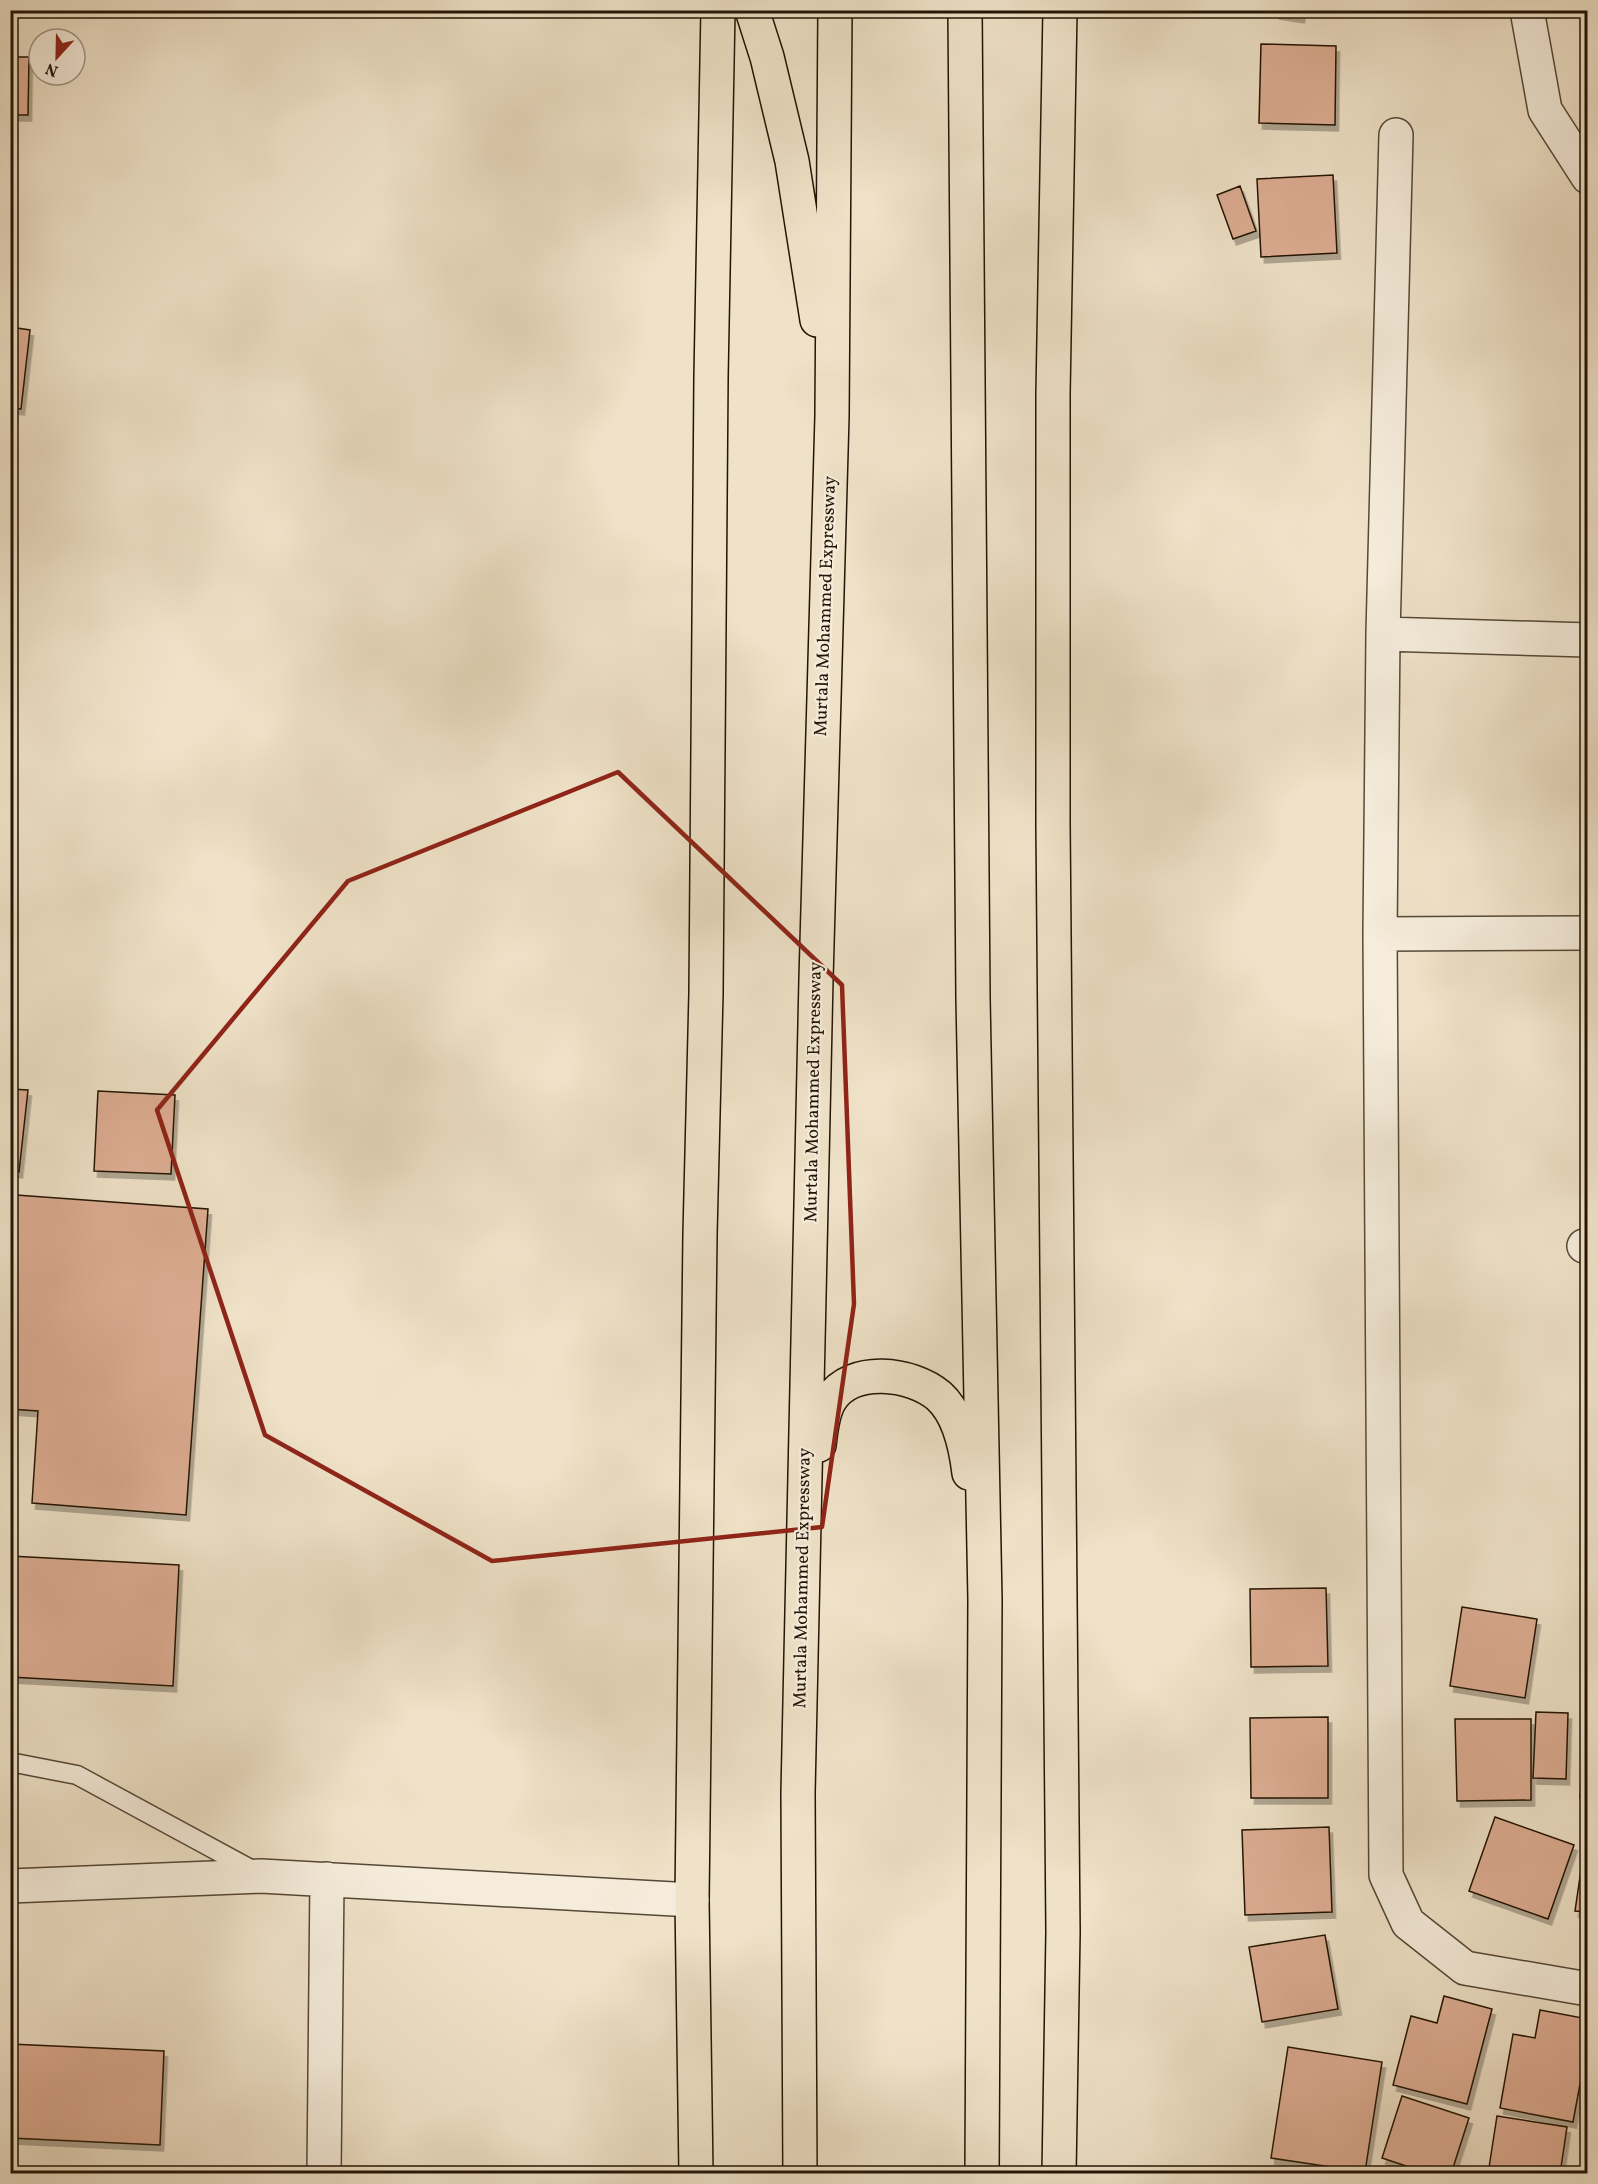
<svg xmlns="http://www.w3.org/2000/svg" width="1598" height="2184" viewBox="0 0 1598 2184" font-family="Vollkorn,serif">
	<defs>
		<filter id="shadow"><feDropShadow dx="3.5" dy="6" stdDeviation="0" flood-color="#0004"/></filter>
	</defs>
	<rect width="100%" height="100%" fill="#efe2c8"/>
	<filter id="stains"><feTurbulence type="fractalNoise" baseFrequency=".00333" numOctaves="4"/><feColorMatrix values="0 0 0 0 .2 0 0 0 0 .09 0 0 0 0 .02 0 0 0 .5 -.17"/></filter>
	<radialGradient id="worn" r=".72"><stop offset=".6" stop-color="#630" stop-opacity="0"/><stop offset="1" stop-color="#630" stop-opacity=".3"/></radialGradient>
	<!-- building -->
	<path fill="#ddad93" stroke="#231405" stroke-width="1.5" filter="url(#shadow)" d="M1276 10H1302L1301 17 1276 13Z
		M1261 44 1336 46 1335 125 1259 123Z
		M10 57H29L28 115H10Z
		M1333 175 1337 253 1261 257 1257 179Z
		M1240 186 1256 231 1233 239 1217 195Z
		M10 327 30 330 21 409 10 408Z
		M10 1089 28 1090 19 1172 10 1171Z
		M98 1091 175 1095 171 1174 94 1171Z
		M16 1195 208 1209 186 1515 32 1503 38 1411 10 1409V1269Z
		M10 1556 179 1565 173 1686 10 1677Z
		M1326 1588 1328 1666 1251 1667 1250 1589Z
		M1462 1607 1537 1619 1525 1698 1450 1686Z
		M1536 1712 1568 1713 1566 1779 1533 1778Z
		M1328 1717V1798H1251L1250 1718Z
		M1455 1719H1531V1800L1457 1801Z
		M1583 1760 1588 1761V1799L1580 1798Z
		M1495 1817 1574 1845 1548 1919 1469 1891Z
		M1329 1827 1332 1912 1245 1915 1242 1830Z
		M1587 1829 1588 1830V1912L1575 1911Z
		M1325 1935 1338 2009 1262 2022 1249 1947Z
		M1444 1996 1492 2009 1467 2104 1393 2085 1411 2016 1437 2023Z
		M1540 2010 1588 2019V2041L1573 2122 1500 2108 1513 2034 1535 2038Z
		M10 2044 164 2051 160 2145 10 2138Z
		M1288 2047 1382 2062 1365 2172 1271 2158Z
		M1402 2096 1469 2118 1451 2174H1430L1382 2158Z
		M1497 2116 1567 2127 1560 2174H1488Z"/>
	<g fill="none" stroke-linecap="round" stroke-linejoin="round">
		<!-- service casing -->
		<g stroke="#564836" stroke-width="21">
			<path id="service" d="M10 1762 77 1775 256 1872"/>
		</g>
		<!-- minor casing -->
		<g stroke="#564836" stroke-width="36">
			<path id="minor" d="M1527 10 1545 110 1588 177
				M1396 135 1383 634 1380 934 1386 1875 1408 1923 1465 1968 1588 1989
				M1383 634 1588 640
				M1380 934 1588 933
				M1584 1246 1588 1247
				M10 1886 261 1876 692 1900
				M324 2174 327 1879"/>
		</g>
		<!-- primary casing -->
		<g stroke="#231405" stroke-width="36">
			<path id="primary" d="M696 2174 692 1900 700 1234 706 993 711 377 718 10
				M1059 2174 1063 1932 1053 824V394L1060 10"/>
		</g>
		<!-- motorway casing -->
		<g stroke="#231405" stroke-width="36">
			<path id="motorway" d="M752 10 767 57 792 161 817 320
				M965 10 973 998 985 1600 982 2174
				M819 1445C821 1430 822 1413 830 1400 852 1365 912 1373 939 1396 959 1414 966 1448 969 1473
				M800 2174 798 1793 816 979 832 416 835 10"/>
		</g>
		<!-- service -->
		<use href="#service" stroke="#f5ecdb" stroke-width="18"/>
		<!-- minor -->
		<use href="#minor" stroke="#f5ecdb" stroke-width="33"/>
		<!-- primary -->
		<use href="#primary" stroke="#efe2c8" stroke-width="33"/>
		<!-- motorway -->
		<use href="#motorway" stroke="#efe2c8" stroke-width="33"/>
	</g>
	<!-- marked area -->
	<path fill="none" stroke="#8f2418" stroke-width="4.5" stroke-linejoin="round" d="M618 772 842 985 854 1304 822 1527 492 1561 265 1435 157 1110 348 881Z"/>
	<g text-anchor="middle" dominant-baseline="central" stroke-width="4.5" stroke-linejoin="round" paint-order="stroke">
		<!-- street labels -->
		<g font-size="18" fill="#231405" stroke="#f5ecdb">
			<text transform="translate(826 606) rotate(-88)">Murtala Mohammed Expressway</text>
			<text transform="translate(814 1092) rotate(-89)">Murtala Mohammed Expressway</text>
			<text transform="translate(803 1578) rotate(-89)">Murtala Mohammed Expressway</text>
		</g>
	</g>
	<!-- margin -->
	<rect width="1598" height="2184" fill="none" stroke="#efe2c8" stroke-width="36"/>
	<rect x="12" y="12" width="1574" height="2160" fill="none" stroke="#231405" stroke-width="3"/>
	<rect x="18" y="18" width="1562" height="2148" fill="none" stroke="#231405" stroke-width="1.5"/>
	<!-- north arrow -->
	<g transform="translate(57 57) rotate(202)"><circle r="28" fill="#f5ecdb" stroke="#a19685" stroke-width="1.5"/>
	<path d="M0-4.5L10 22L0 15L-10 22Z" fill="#8f2418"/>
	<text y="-9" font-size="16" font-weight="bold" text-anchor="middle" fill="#231405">N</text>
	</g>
	<rect width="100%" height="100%" filter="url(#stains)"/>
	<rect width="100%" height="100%" fill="url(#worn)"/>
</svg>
